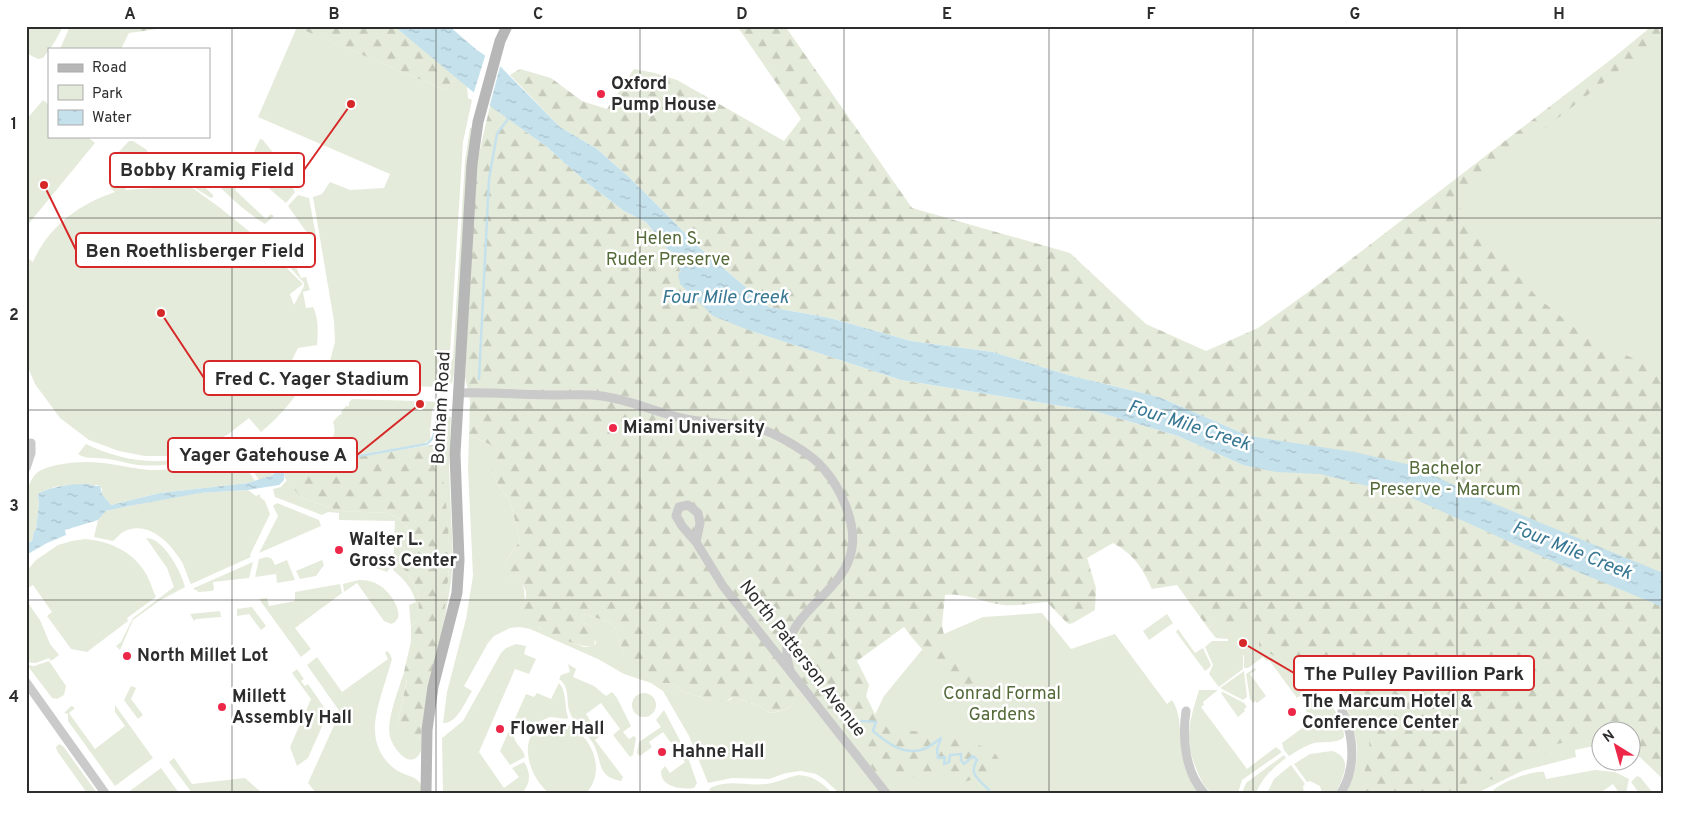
<svg xmlns="http://www.w3.org/2000/svg" width="1689" height="819" viewBox="0 0 1689 819" font-family="Overpass,sans-serif">
	<defs>
		<pattern id="forest-firs" width="22" height="20" patternUnits="userSpaceOnUse" patternTransform="scale(1.25)"><rect width="22" height="20" fill="#e5ebda"/><path d="M5 1l3.5 6h-7zM16 11l3.5 6h-7z" fill="#c5cabb"/></pattern>
		<pattern id="water-ripples" width="26" height="14" patternUnits="userSpaceOnUse" patternTransform="scale(1.25)"><rect width="26" height="14" fill="#c5e1ec"/><path d="M2 4q2-2 4 0t4 0M15 11q2-2 4 0t4 0" fill="none" stroke="#aac1cb"/></pattern>
	</defs>
	<rect width="100%" height="100%" fill="#fff"/>
	<!-- green -->
	<path fill="#e5ebda" d="M26 26H63C57 39 51 48 43 58L38 59 26 53Z
		M70 26H125L129 33 121 49H60Z
		M297 27 445 90 456 77 467 86 468 98 472 100 463 142 450 353 441 375 440 387 378 385 330 361 335 342 334 321 313 197 322 194 330 182 350 190 384 188 390 174 258 117Z
		M1663 34V779L1640 757 1632 753V732H1602L1601 747H1589L1575 750 1576 757 1522 771 1477 793H1346C1361 759 1360 745 1347 711L1353 705 1341 687 1335 688V684L1340 678 1334 669 1320 677 1314 672 1303 679 1311 687 1297 698 1269 660 1267 661 1263 657 1248 668H1244V656L1243 655V669L1219 687 1209 674 1213 665 1205 647 1212 641H1228V639L1216 638 1208 628 1215 623 1270 339Z
		M43 100 49 105V136H87L95 143 26 227V120Z
		M470 128H472L454 374 452 383 444 387 447 371 453 358 465 161Z
		M260 139 263 140 278 159 292 165 289 177 245 171Z
		M129 141H133L147 150 148 156 125 190 155 188 164 173 194 189 219 207 250 232 303 284 290 294 294 305 304 286V283L285 262 282 253 267 238 303 265 296 267 301 278 306 277 310 290 303 292 306 308 313 307C319 318 318 334 317 345L298 348 291 362 310 372C297 396 282 415 261 432L249 418 227 435 198 449 172 456H145L119 451 89 440 60 418 35 384 27 365 26 278 30 267 26 272V257L33 262C48 227 79 204 115 192L110 188 117 179 108 172 117 160 114 157Z
		M161 160 164 161 162 166 176 171 179 164 181 165 213 195V197L211 198 163 168H159L153 177 148 173Z
		M202 170 234 184 237 187 235 190 266 219 271 214 274 216 265 224C242 210 222 189 202 170Z
		M259 176 289 181 295 192 286 203 258 179Z
		M298 195 309 198 316 236 313 239 310 237 288 206Z
		M352 399 416 401V408H423L424 401 440 402 446 407 448 417H451L449 468 453 558 451 582 445 617 428 691C437 644 450 597 449 550 448 511 441 473 439 434 439 430 442 413 444 410L440 406 434 407 432 411 430 440 423 444 319 461 303 466 295 463 287 465 286 458H284V452L289 451 292 453 293 450 302 449 305 451C316 440 341 447 333 422L339 415 342 414 341 412 346 406H349V402Z
		M469 435 491 445V471L500 488 507 496 512 508 520 541 504 563 511 576 521 582 524 589 525 602 521 609 539 628 584 647H593L596 643 591 626 583 622 581 615 583 614 610 622 615 627 624 655 661 683H672L686 693 701 697 710 702 730 700 734 697 762 707 769 713C787 711 798 707 796 686L881 793H839L824 779 816 774 801 771 786 773 769 779 732 778 708 783 689 736 663 691 651 683 624 674 598 659 530 629 520 627 510 628 494 636 488 643 464 686 472 691C465 702 457 724 443 723L447 692 466 619 473 576 468 468Z
		M228 440 231 443C201 459 172 468 138 465 128 464 118 460 108 459 98 457 86 460 78 454L86 444C134 467 182 468 228 440Z
		M233 447 255 481 248 483 160 493 111 505 102 494V489L98 485H69L54 487 39 493 38 496 39 502 36 530 34 531 32 541 26 544C26 524 21 493 34 476 39 469 49 467 57 465 72 462 88 461 103 463 122 465 141 471 160 470 187 468 210 460 233 447Z
		M269 454H271L273 460V475L259 480 252 469 255 468 254 464 257 461H260L261 457 263 455 268 456Z
		M287 480 301 498 340 511 388 513 400 519 406 526 410 538 400 558 401 565 412 580 418 593 419 617 411 627 409 605 416 602C412 588 404 579 393 570L395 521 339 520V513L328 512 322 515 275 497 273 489 281 487Z
		M248 490 256 496 260 494V497L265 501 270 514 250 555 251 557 191 584C187 576 185 566 180 559 168 541 148 521 125 531 120 533 117 538 113 541L94 537 98 520 106 511 161 499 200 493Z
		M277 503 319 520 321 526 259 553 278 516 273 506Z
		M146 538C163 537 182 573 185 587L159 601 133 620 120 650 116 646 121 642 133 618 174 587 167 568Z
		M85 539C109 541 132 551 145 572 150 580 152 589 156 597L127 618 128 621 87 652 71 649 47 616 52 612 33 585 26 589V572L36 560 58 545 72 541Z
		M352 554H390V568L387 572C375 567 362 565 352 560Z
		M267 557 272 559 275 565 287 560 295 580 277 583 276 574 255 577 259 559Z
		M322 560 324 565 316 576 300 579 296 571Z
		M253 562 249 578 213 582 214 589 212 591 198 592 197 590H194V588Z
		M359 580C366 580 373 581 379 585 390 591 409 618 391 624L384 621 357 583 344 592 343 584Z
		M340 584 342 593 295 628 311 649 301 657 259 599 267 598 269 606 295 601V592Z
		M26 600 40 620 50 644 59 655 51 661 49 658 36 663 26 662Z
		M252 607 266 626 261 630 249 614 237 616V609Z
		M220 611 221 617 196 619 194 621 190 614Z
		M1042 613 1071 649 1115 634 1167 704 1172 700C1181 714 1179 726 1181 741 1183 760 1190 776 1198 793H891L858 750 884 696 930 640 983 617Z
		M1167 614 1173 623 1149 640 1143 631Z
		M1178 629 1195 653 1203 648 1211 665 1209 668 1205 671 1176 632Z
		M516 644 526 646 524 654 536 659 529 674 515 669 479 752 504 788 519 777 512 768 524 762C531 773 531 783 522 793H443L442 738 463 721 501 653 506 648Z
		M387 651 390 654 392 659C387 678 374 712 375 730 375 748 386 766 402 773 408 776 416 777 419 782 422 785 421 789 421 793H316L308 783 340 712 307 665 317 657 342 692 388 659 385 653Z
		M49 661 66 686 64 695 57 699 52 698 27 665 34 666Z
		M568 664 576 669 573 677 594 686 606 696 612 692 617 698 631 726 623 732 629 739 634 736 636 738 633 755 630 757 613 735 620 729 601 703 586 714 591 722 581 728C576 723 571 717 569 710 566 698 570 687 559 679L561 675 570 672Z
		M1255 668 1256 670 1250 674 1266 696 1257 703 1255 701 1253 703 1250 699 1246 674Z
		M297 669 304 679 301 681 305 686 308 684 328 713 308 758 297 766 290 747 311 699 292 673Z
		M1244 671 1247 697 1243 700 1220 688Z
		M404 672 407 679 398 721C399 734 408 740 421 737 421 742 422 749 420 753 410 771 393 748 390 737 386 720 399 689 404 672Z
		M559 683C567 692 564 705 568 717L567 719 550 717 536 723 527 721 519 722 518 725 513 723 526 694 534 697 537 693 551 699Z
		M131 686 136 688 131 699 143 715 138 719 124 700Z
		M1199 690H1218L1203 702 1204 705 1201 707 1247 769 1276 747 1282 752 1242 780 1238 793C1230 793 1218 795 1211 792 1204 788 1201 780 1198 773 1183 740 1189 723 1199 690Z
		M1223 692 1244 703 1247 707 1244 709 1245 711 1238 717 1221 693Z
		M632 705a12 12 0 1 1 24 0a12 12 0 1 1-24 0Z
		M1317 695C1330 696 1345 725 1344 737 1338 744 1323 741 1314 743 1305 746 1297 751 1289 756L1284 750 1282 743 1313 720 1305 709 1309 706 1307 703Z
		M115 705 153 758 115 786 68 721V714L64 713 71 706 74 707V709L69 713 95 749 125 726 115 712Z
		M664 710 686 752 697 783 694 788C682 790 660 787 661 771L665 766 670 773 685 762 663 732 649 742 652 747 640 756 637 753 639 742 661 727 656 720Z
		M557 721C587 726 610 768 586 793H549C524 773 515 724 557 721Z
		M593 724 601 735 595 740 623 777 621 781C597 777 602 761 594 745 591 740 588 736 584 731Z
		M509 731 514 733C513 744 523 747 525 757L510 765 500 751Z
		M59 744 63 746 97 793H87L57 751 56 747Z
		M1332 751C1355 758 1342 778 1336 793H1322L1320 786 1310 781 1307 782 1294 764 1310 754Z
		M1284 755 1286 758C1273 768 1263 777 1256 793H1242L1246 783Z
		M174 758 192 784 245 778 261 792 192 793 169 762Z
		M1291 765 1305 784 1303 786 1304 793H1267L1274 779Z
		M161 768 179 793H127Z
		M1595 770 1615 772 1629 779 1626 793H1619L1613 784 1600 793H1494L1493 791C1499 783 1533 770 1544 772L1546 779Z
		M799 775C814 776 822 783 832 793H709L710 788C728 779 746 786 765 784 777 783 787 777 799 775Z
		M1637 776 1640 777 1653 793H1639L1631 782Z"/>
	<!-- forest -->
	<path fill="url(#forest-firs)" d="M125 26H178L129 33Z
		M294 26H394L456 77 445 90Z
		M737 26H785L912 208 1070 253 1146 324 1206 351 1258 328 1311 290 1613 58 1652 26H1663V36L1453 200 1537 297 1586 337 1663 372V573L1495 504 1411 465 1354 452 1249 436 1159 397 1068 375 993 352 911 341 830 318 769 307 702 250 629 177 597 149 560 127 510 75 520 69 551 78 582 101 607 109 634 69 655 73 677 80 784 141 801 119Z
		M490 106 547 147 586 182 624 211 646 222 676 260 681 272 751 331 901 380 1098 412 1178 436 1243 465 1276 472 1320 474 1408 496 1561 565 1663 607V779L1640 757 1632 753V732H1602L1601 741 1595 737 1551 745 1540 760 1493 780C1485 778 1481 772 1474 770L1470 773 1464 793H1357L1370 755 1367 710 1335 667 1325 661 1307 671 1298 670 1259 647V631L1250 626 1228 627 1215 623 1208 628 1177 585 1152 589C1142 567 1134 555 1113 543L1087 558 1096 588 1095 610 1073 623 1069 624 1066 622 1047 602C1033 603 1018 606 1004 605 984 603 964 592 945 595L942 625 945 640 976 675 973 683 965 686C940 670 922 651 904 627L857 661 869 685 866 696 878 720 890 727 905 730 955 736 973 742 994 752 1003 765 1000 771 961 783 933 773 910 778 876 773 814 697 797 686C798 707 787 711 769 713L762 707 734 697 723 702H710L701 697 686 693 672 683H661L649 677 627 660 624 655 615 627 610 622 583 614 581 615 583 622C586 624 589 624 591 626 596 631 596 642 593 647 576 647 526 627 521 609 539 579 504 582 504 563L520 541 512 508 507 496 500 488 491 471V445L469 435 470 401 465 377 475 171Z
		M439 444C444 489 452 535 448 580 444 633 426 684 421 737 407 741 399 735 398 721L407 680 404 672 411 641V627L419 617 418 593 412 580 401 565 400 558 410 538 406 526 400 519 388 513 340 511 301 498 285 478V470L366 455Z"/>
	<!-- water -->
	<path fill="url(#water-ripples)" d="M394 26H449L477 50 499 65 560 127 597 149 629 177 702 250 769 307 830 318 911 341 993 352 1068 375 1159 397 1249 436 1354 452 1411 465 1495 504 1663 573V607L1561 565 1408 496 1320 474 1276 472 1243 465 1178 436 1098 412 901 380 751 331 713 316 680 284 678 273 681 272 676 260 646 222 624 211 586 182 547 147 490 106Z
		M319 461 323 463 285 470 284 480 279 485 248 490 200 493 129 506 106 511 98 520 65 530 66 535 47 543 28 554 26 544 32 541 34 531 36 530 39 502 38 496 39 493C51 487 70 484 84 484 89 484 94 486 100 486L102 494 111 505 160 493 248 483 273 475 274 473 282 472 281 466 295 463 303 466 310 462Z"/>
	<!-- pier -->
	<path fill="#fff" d="M486 53 501 63 489 108 473 95Z"/>
	<g fill="none" stroke-linecap="round" stroke-linejoin="round">
		<!-- stream -->
		<path stroke="#c5e1ec" stroke-width="2.5" d="M479 379 489 179 497 134 510 116
			M319 463 427 444C440 435 431 421 443 409
			M861 721 876 722 873 731C887 743 904 756 924 749 930 747 935 742 941 738L937 749 938 758 945 757 944 764 949 762 950 755 961 754V760L964 764 973 756 977 760C968 774 979 780 989 790"/>
		<!-- street -->
		<path stroke="#cacaca" stroke-width="9" d="M459 393C493 392 526 395 560 395 574 395 588 394 602 396 631 400 657 413 686 419 709 424 733 423 756 428 775 432 812 454 824 469 841 489 856 522 852 548 846 590 795 607 787 648 786 655 788 663 790 670
			M26 468 31 453V443
			M696 542 682 526 676 516 679 507 688 505 698 513 700 523 696 542 723 586 886 793
			M26 682 105 793
			M1186 711C1182 738 1185 772 1204 793
			M1341 793C1344 787 1348 780 1349 774 1355 754 1351 729 1342 711"/>
		<!-- secondary -->
		<path stroke="#b7b7b7" stroke-width="11" d="M426 793 427 730 433 687 457 593 459 560 455 454 472 164 478 122 500 41 507 26"/>
	</g>
	<!-- grid -->
	<path fill="none" stroke="#2d2d2d" stroke-width="1" stroke-opacity="0.55" d="M232 26V793M436 26V793M640 26V793M844 26V793M1049 26V793M1253 26V793M1457 26V793M26 218H1663M26 410H1663M26 600H1663"/>
	<!-- markers -->
	<g fill="#ec2747" stroke="#fff" stroke-width="2">
		<circle cx="601" cy="94" r="5"/>
		<circle cx="613" cy="428" r="5"/>
		<circle cx="339" cy="550" r="5"/>
		<circle cx="127" cy="656" r="5"/>
		<circle cx="222" cy="707" r="5"/>
		<circle cx="1292" cy="712" r="5"/>
		<circle cx="500" cy="729" r="5"/>
		<circle cx="662" cy="752" r="5"/>
	</g>
	<g text-anchor="middle" dominant-baseline="central" stroke-width="5" stroke-linejoin="round" paint-order="stroke">
		<!-- poi labels -->
		<g font-size="18" font-weight="bold" fill="#2d2d2d" stroke="#fff" text-anchor="start">
			<text x="611" y="84">Oxford<tspan x="611" dy="21">Pump House</tspan></text>
			<text x="623" y="428">Miami University</text>
			<text x="349" y="540">Walter L.<tspan x="349" dy="21">Gross Center</tspan></text>
			<text x="137" y="656">North Millet Lot</text>
			<text x="232" y="697">Millett<tspan x="232" dy="21">Assembly Hall</tspan></text>
			<text x="1302" y="702">The Marcum Hotel &amp;<tspan x="1302" dy="21">Conference Center</tspan></text>
			<text x="510" y="729">Flower Hall</text>
			<text x="672" y="752">Hahne Hall</text>
		</g>
		<!-- park labels -->
		<g font-size="18" fill="#546a39" stroke="#fff">
			<text x="668" y="239">Helen S.<tspan x="668" dy="21">Ruder Preserve</tspan></text>
			<text x="1445" y="469">Bachelor<tspan x="1445" dy="21">Preserve - Marcum</tspan></text>
			<text x="1002" y="694">Conrad Formal<tspan x="1002" dy="21">Gardens</tspan></text>
		</g>
		<!-- street labels -->
		<g font-size="18" fill="#2d2d2d" stroke="#fff">
			<text transform="translate(442 408) rotate(-87)">Bonham Road</text>
			<text transform="translate(802 659) rotate(52)">North Patterson Avenue</text>
		</g>
		<!-- water labels -->
		<g font-size="19" font-style="italic" fill="#387792" stroke="#fff">
			<text x="725" y="298">Four Mile Creek</text>
			<text transform="translate(1189 426) rotate(18)">Four Mile Creek</text>
			<text transform="translate(1572 551) rotate(22)">Four Mile Creek</text>
		</g>
	</g>
	<!-- callouts -->
	<path fill="none" stroke="#d62828" stroke-width="2" d="M351 104L304 170M44 185L76 250M161 313L204 378M420 404L357 455M1243 643L1294 673"/>
	<g fill="#d62828" stroke="#fff" stroke-width="2">
		<circle cx="351" cy="104" r="5"/>
		<circle cx="44" cy="185" r="5"/>
		<circle cx="161" cy="313" r="5"/>
		<circle cx="420" cy="404" r="5"/>
		<circle cx="1243" cy="643" r="5"/>
	</g>
	<g fill="#fff" stroke="#d62828" stroke-width="2">
		<rect x="110" y="153" width="194" height="34" rx="5"/>
		<rect x="76" y="233" width="239" height="34" rx="5"/>
		<rect x="204" y="361" width="216" height="34" rx="5"/>
		<rect x="168" y="438" width="189" height="34" rx="5"/>
		<rect x="1294" y="656" width="240" height="34" rx="5"/>
	</g>
	<g font-size="19" text-anchor="middle" font-weight="bold" fill="#2d2d2d">
		<text x="207" y="176">Bobby Kramig Field</text>
		<text x="195" y="257">Ben Roethlisberger Field</text>
		<text x="312" y="385">Fred C. Yager Stadium</text>
		<text x="263" y="461">Yager Gatehouse A</text>
		<text x="1414" y="680">The Pulley Pavillion Park</text>
	</g>
	<!-- border -->
	<rect width="1689" height="819" fill="none" stroke="#ffffff" stroke-width="55"/>
	<!-- legend -->
	<rect x="48" y="48" width="162" height="90" fill="#ffffff" stroke="#ababab"/>
	<rect x="58" y="64" width="25" height="8" fill="#b7b7b7" stroke="#ababab"/>
	<text x="92" y="72" font-size="15" fill="#2d2d2d">Road</text>
	<rect x="58" y="85" width="25" height="15" fill="#e5ebda" stroke="#ababab"/>
	<text x="92" y="98" font-size="15" fill="#2d2d2d">Park</text>
	<rect x="58" y="110" width="25" height="15" fill="url(#water-ripples)" stroke="#ababab"/>
	<text x="92" y="122" font-size="15" fill="#2d2d2d">Water</text>
	<!-- north arrow -->
	<g transform="translate(1616 746) rotate(323)"><circle r="24" fill="#ffffff" stroke="#ababab"/>
	<path d="M0-4L9 19L0 12L-9 19Z" fill="#ec2747"/>
	<text y="-8" font-size="14" font-weight="bold" text-anchor="middle" fill="#2d2d2d">N</text>
	</g>
	<rect x="28" y="28" width="1634" height="764" fill="none" stroke="#2d2d2d" stroke-width="2"/>
	<g font-size="16" text-anchor="middle" font-weight="bold" fill="#2d2d2d">
		<text x="130" y="19">A</text>
		<text x="334" y="19">B</text>
		<text x="538" y="19">C</text>
		<text x="742" y="19">D</text>
		<text x="947" y="19">E</text>
		<text x="1151" y="19">F</text>
		<text x="1355" y="19">G</text>
		<text x="1559" y="19">H</text>
		<text x="14" y="129">1</text>
		<text x="14" y="320">2</text>
		<text x="14" y="511">3</text>
		<text x="14" y="702">4</text>
	</g>
</svg>
